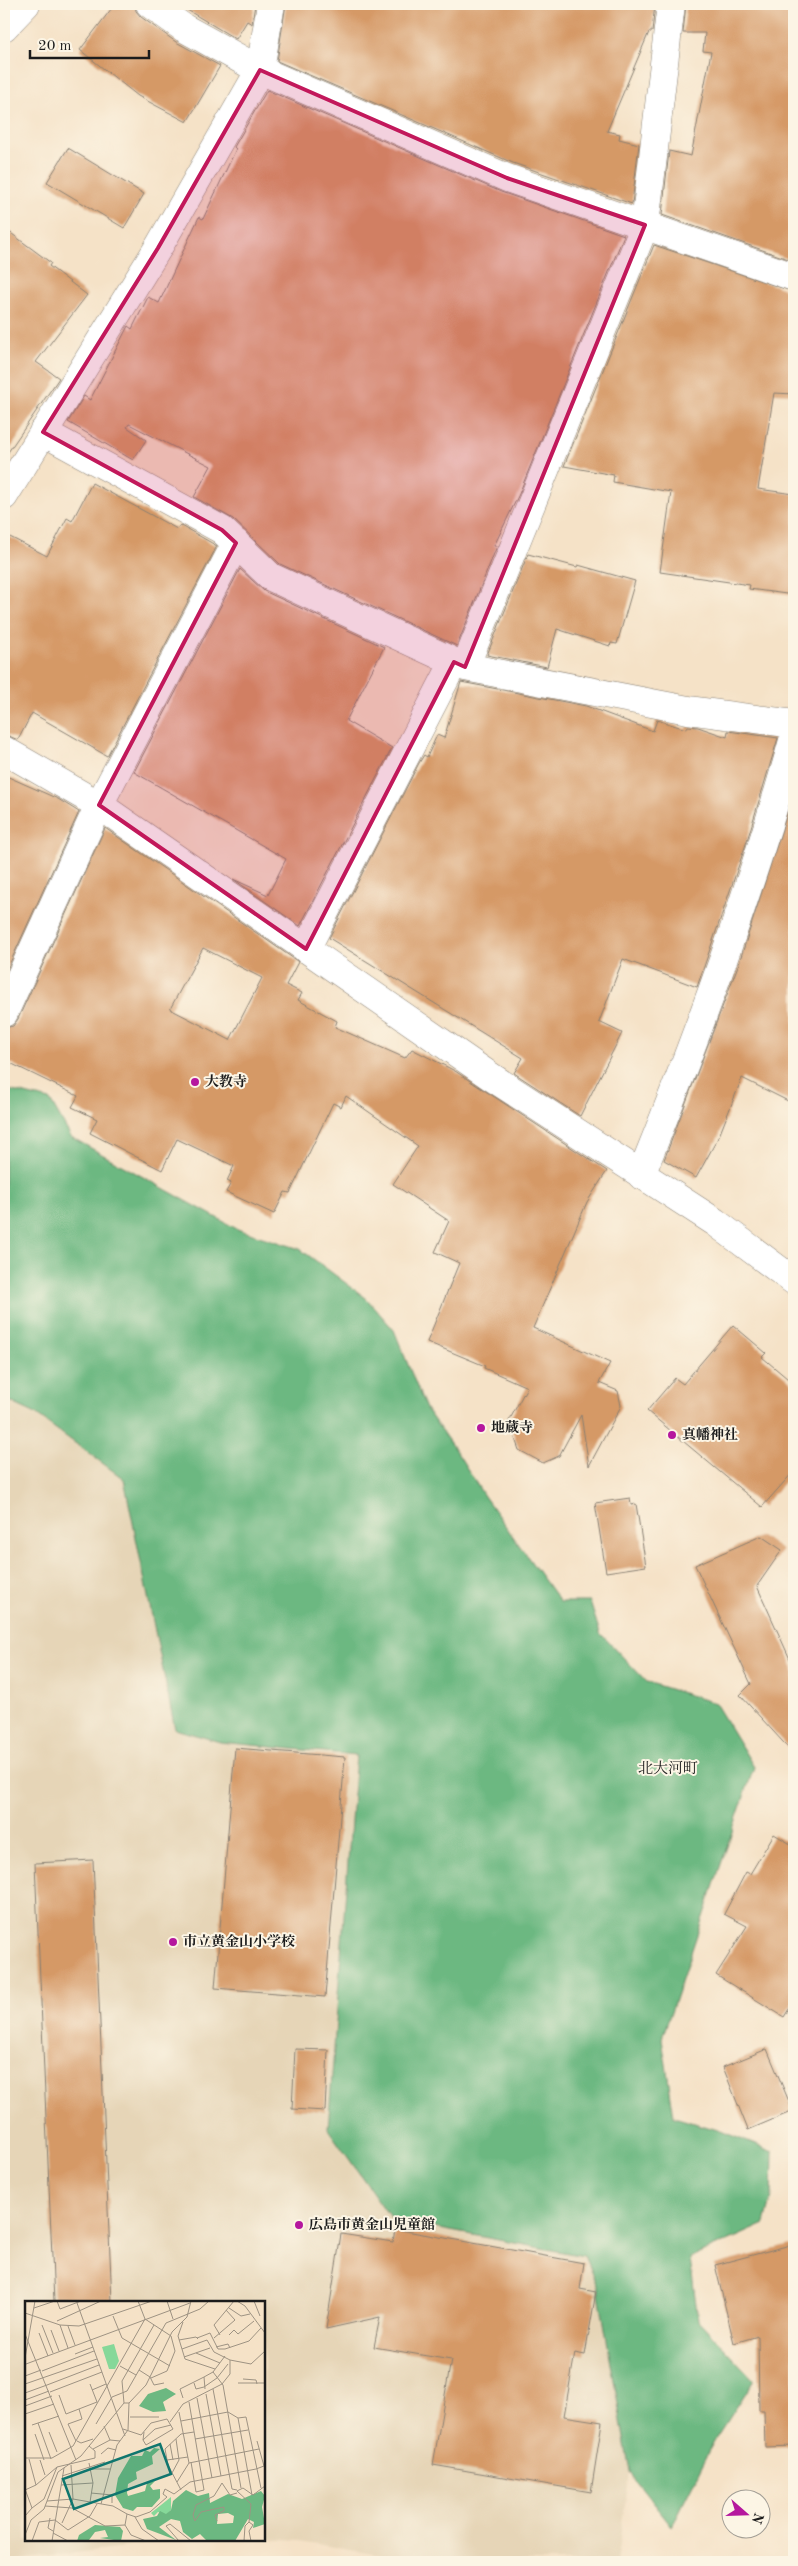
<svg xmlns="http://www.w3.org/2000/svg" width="798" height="2566" viewBox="0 0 798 2566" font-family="'Old Standard TT','Noto Serif JP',serif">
	<rect width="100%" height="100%" fill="#fcf5e5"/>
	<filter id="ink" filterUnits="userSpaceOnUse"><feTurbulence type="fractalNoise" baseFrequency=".02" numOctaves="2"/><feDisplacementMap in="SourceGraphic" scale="10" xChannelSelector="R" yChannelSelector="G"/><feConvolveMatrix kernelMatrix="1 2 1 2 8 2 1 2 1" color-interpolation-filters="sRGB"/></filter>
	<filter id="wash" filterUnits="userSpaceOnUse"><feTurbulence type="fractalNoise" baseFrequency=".0096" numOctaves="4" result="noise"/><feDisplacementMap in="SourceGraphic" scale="20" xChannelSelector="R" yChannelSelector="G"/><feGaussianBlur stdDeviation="1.12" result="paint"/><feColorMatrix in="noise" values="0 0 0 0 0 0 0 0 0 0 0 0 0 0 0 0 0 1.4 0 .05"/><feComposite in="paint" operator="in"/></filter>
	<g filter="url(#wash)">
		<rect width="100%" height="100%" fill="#f5e2c7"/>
		<!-- built -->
		<path fill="#e6d5b7" d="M4 1399 34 1413 124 1479 175 1729 220 1742 356 1754 328 2130 392 2220 584 2256 598 2288 630 2473 616 2562H418L300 2541 264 2539V2302H26V2540H179L4 2562Z"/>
		<!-- forest -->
		<path fill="#6cb881" stroke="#446a4e" d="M4 1089 50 1100 71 1137 237 1229 300 1249 366 1298 394 1330 426 1409 460 1457 484 1496 560 1602H590L600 1633 647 1682 715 1703 754 1767 662 2038 674 2117 718 2130 773 2152 772 2196 765 2224 690 2258 698 2320 754 2380 714 2442 672 2526 630 2473 598 2288 584 2256 392 2220 328 2129 356 1755 220 1742 175 1729 124 1479 34 1413 4 1399Z"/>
		<g id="blocks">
			<!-- building -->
			<path fill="#d59966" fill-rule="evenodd" d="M115 4H135L136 11 141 17 176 42 220 66 187 122 138 96 80 50Z
				M177 4H255L252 24 247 21 236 39Z
				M286 4H655L652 32H649L607 131 620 134 619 139 639 144 632 204 513 163 277 61Z
				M686 4H794V261L662 215 669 151 691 156 711 52 703 51 705 33H683Z
				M267 90 501 192 624 235 519 494 494 546H497L457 646 280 564 233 519 194 497 211 466 129 424 127 427 146 440 133 460 68 422 84 396 90 400 128 326 132 329 148 297 159 303 199 217 203 219 236 149 234 147Z
				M68 148 144 194 124 228 47 182Z
				M4 228 51 263 49 266 87 295 36 362 59 378 4 458Z
				M654 245 794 292V394L774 393 758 489 794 494V595L749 589 750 585 660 572 671 492 613 482 614 475 564 466Z
				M92 483 177 529 180 525 217 546 107 756 32 713 18 740 4 734V534L47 556 67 518 72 521Z
				M528 554 577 567 578 565 635 581 617 644 611 643 610 646 557 629 547 667 487 655Z
				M240 569 264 591 384 647 346 721 392 748 300 926 233 879 268 895 286 859 134 772Z
				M461 682 586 706 653 731 657 720 686 729 688 726 698 727 727 737 728 731 778 738 746 844 697 987 623 959 599 1022 622 1033 580 1116 514 1073 523 1058 329 938 419 763 424 755 427 757 437 735 444 738Z
				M4 775 58 799 79 812 4 976Z
				M794 792V1104L742 1078 719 1136 696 1178 664 1160 739 963Z
				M105 828 297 961 298 962 286 985 302 993 298 1000 337 1021 335 1027 405 1058 412 1049 455 1071 607 1171 587 1202 533 1328 610 1363 599 1383 618 1391 621 1406 589 1466 581 1415 559 1456 543 1463 519 1450 509 1421 527 1387 484 1368 485 1366 427 1342 459 1263 435 1252 449 1221 393 1184 418 1146 346 1096 341 1107 333 1103 290 1193 285 1192 274 1214 226 1192 231 1183 227 1181 234 1166 177 1139 162 1170 90 1133 97 1119 72 1107 78 1096 4 1060V1028L13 1026 18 1019ZM203 948 262 978 230 1040 170 1009Z
				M733 1325 766 1353 762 1357 794 1384V1471L762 1507 647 1411 675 1378 683 1384Z
				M630 1498 631 1505 636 1504 646 1566 606 1572 595 1503Z
				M761 1536 782 1550 757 1586 794 1668V1754L740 1695 751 1684 695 1565Z
				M235 1748 345 1757 325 1997 215 1988Z
				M774 1834 794 1846V2001L784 2017 716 1975 747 1926 724 1914 746 1872 750 1874Z
				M93 1860 112 2302H54L35 1863Z
				M295 2049 328 2050 325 2111 292 2109Z
				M767 2049 793 2111 748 2130 723 2067Z
				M395 2229 584 2263 580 2289 596 2292 585 2355 575 2353 564 2416 602 2422 591 2492 433 2465 451 2360 374 2347 380 2317 326 2329 341 2234 393 2242Z
				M794 2244V2446L765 2447 764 2411H759L758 2336 734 2343 715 2265Z"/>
		</g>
	</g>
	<g filter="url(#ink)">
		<use href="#blocks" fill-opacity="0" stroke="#887f72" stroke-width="1"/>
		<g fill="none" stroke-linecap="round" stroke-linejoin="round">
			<!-- minor casing -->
			<g stroke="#887f72" stroke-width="29">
				<path id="minor" d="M150 4 184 28 260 70 507 178 794 277
					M4 27 26 4
					M43 432 222 530 271 577 465 667 688 710 794 724
					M4 496 158 248 260 70 271 4
					M465 667 645 225 671 4
					M4 750 99 805 490 1076 715 1222 794 1281
					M306 949 454 662
					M4 1013 99 805 236 543
					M641 1175C700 1029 752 888 794 737"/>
			</g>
			<!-- minor -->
			<use href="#minor" stroke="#fff" stroke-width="28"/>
		</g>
	</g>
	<!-- marked area -->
	<path fill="#c2185b" fill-opacity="0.2" stroke="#c2185b" stroke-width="4" stroke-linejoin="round" d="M260 70 507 178 645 225 465 667 454 662 306 949 99 805 236 543 222 530 43 432 158 248Z"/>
	<!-- markers -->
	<g fill="#b5179e" stroke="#fcf5e5" stroke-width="2">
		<circle cx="195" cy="1082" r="5"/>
		<circle cx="481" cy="1428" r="5"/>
		<circle cx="672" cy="1435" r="5"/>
		<circle cx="173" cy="1942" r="5"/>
		<circle cx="299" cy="2225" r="5"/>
	</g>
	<g text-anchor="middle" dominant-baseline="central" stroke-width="4" stroke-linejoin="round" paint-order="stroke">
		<!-- poi labels -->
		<g font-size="14" font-weight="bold" fill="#1c1c1c" stroke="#fcf5e5" text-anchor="start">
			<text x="205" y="1082">大教寺</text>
			<text x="491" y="1428">地蔵寺</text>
			<text x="682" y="1435">真幡神社</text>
			<text x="183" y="1942">市立黄金山小学校</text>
			<text x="309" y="2225">広島市黄金山児童館</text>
		</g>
		<!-- neighbourhood labels -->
		<g font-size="15" fill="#1c1c1c" stroke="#fcf5e5">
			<text x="668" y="1769">北大河町</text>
		</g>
	</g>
	<!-- overview -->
	<g transform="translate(25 2301)">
		<rect width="240" height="240" fill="#f5e2c7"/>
		<path d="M89 43 94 60 90 68H84L77 46ZM146 196V209L141 214 133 211 129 215 126 212Z" fill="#86d899"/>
		<path d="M141 87 151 93 138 101 141 110 128 111 114 105 123 93ZM129 147 135 148 127 155 128 163 111 171 112 178 103 183 102 192 103 195 120 190 122 182 130 180 125 185 128 189 135 188V197L127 206H112L108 210 98 207 90 194 93 177 106 155H117L120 149 125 151ZM161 189 173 195 184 192 185 202 203 193 217 198 236 190 240 195 237 206 240 223 228 227 229 221 223 218 210 240H182L175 233 167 238 158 231 155 220 146 218 134 226 151 239 122 228 118 218 132 215 135 210 141 213 146 209 148 200ZM203 212 209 215 208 222 192 223 193 213ZM70 224 95 226 98 230 96 240 75 237 83 236 80 229 70 231 64 239 52 240 54 234Z" fill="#6cb881" fill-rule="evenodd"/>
		<path fill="none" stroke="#9e9383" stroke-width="1" d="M32 0 35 8 56 0M113 0 120 18 146 35 150 50 142 70 126 77M142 0 148 18M212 0 220 5 240 32M229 0 235 15M52 2 100 135M9 7 30 0M204 7 216 15 225 13M0 12 35 24 54 25 127 0M88 15 97 37 145 65M32 20 76 0M158 21 153 35 160 58 190 68M17 24 28 52M35 24 43 47M43 25 50 44M26 29 34 50M14 32 23 55M0 33 51 159M195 34 189 24 209 0M204 34 209 29 213 33 229 20M172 37 185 32 193 48H200L224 40 236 27M189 37 210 19 201 9M154 39 171 36 173 38M191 46 203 43 205 47M157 48 182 39 189 51 205 59M171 52 195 62M50 53 68 46M159 56 185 47M0 57 10 0M1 63 165 2M95 65 111 74M114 69 125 76 129 84 139 82M17 70 69 50M188 71 198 84 216 187M0 75 16 69M218 78 231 79 232 83M169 82 171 88 179 86 192 77 203 63M213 82H240M0 83 72 58M22 84 74 64M180 88 179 76 188 71 200 55M188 88 207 188 212 189M67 89 81 83M25 91 77 71M0 92 22 84M181 93 196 175M34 94 41 113 72 101 65 83M158 97 155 88 179 76M172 97 187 177M0 99 24 90M164 101 179 189 171 191 166 161M99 102H104L121 84 147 31 162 16 166 0M0 105 27 95M0 113 29 103M105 116H134M213 117 227 194M156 120 203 111 213 117 221 116 236 187M145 121 158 103 197 83 205 73V59L226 63 240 50M13 122 26 158M71 123 87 96 102 90 141 22 175 8 184 0M7 124 34 115M79 125 85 139M98 128 116 134 126 122 142 118 148 128 121 144 118 139 119 131M24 131 32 151M10 133 19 159M170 138 223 129M118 139 130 128 146 124M51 140 43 123 57 118 54 108M52 140 56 142 68 138M145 143 148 159M68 148 85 139 95 140M76 153 83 147 91 149M0 157H27L48 145 120 18M4 158 11 184M15 159 20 174M142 159 163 156M64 162 68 182 65 201M164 162 234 148M65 168H85M231 168 239 165 232 140M147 172 154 159 151 138M37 175 80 161M152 181 164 162 154 111M36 184 68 182M0 188 7 207 0 215M0 189 11 184 32 166 70 157V150L64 145M156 189 143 164 140 148 156 133 169 131M66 192 87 194V202M22 200 48 198 88 205 102 213 100 224 106 234 121 240M76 203 92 144 103 129 104 102M20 205 47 207 80 225 100 224M7 207 19 198 32 166M102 213 111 216 125 211 142 196 138 193 140 188 149 193 165 181 231 168M110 216 117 228 134 240M25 217 23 227 28 230M192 220 190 214 199 210V206L176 211 170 220 168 214 171 204 189 195 197 182 205 194 212 192M224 221 226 203 212 190 218 187 228 194 240 185M37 222 48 198 46 164M28 232 43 240M0 234 6 219 19 208 33 171 56 155 99 102 97 80 129 24M7 240 14 221 30 219 43 229 65 215 72 203M27 240 39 167M154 240 141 225 145 223 166 240M219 240 220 225 224 221 228 224 224 230 226 240"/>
		<path fill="#0f766e" fill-opacity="0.15" stroke="#0f766e" stroke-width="2.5" d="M135 143 146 173 49 208 38 178Z"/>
		<rect width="240" height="240" fill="none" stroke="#1c1c1c" stroke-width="2.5"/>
	</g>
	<!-- margin -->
	<rect width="798" height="2566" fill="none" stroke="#fcf5e5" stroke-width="20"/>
	<!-- north arrow -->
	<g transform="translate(746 2514) rotate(110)"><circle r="24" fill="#fcf5e5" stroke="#a29e95"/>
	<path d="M0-4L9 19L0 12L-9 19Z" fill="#b5179e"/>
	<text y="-8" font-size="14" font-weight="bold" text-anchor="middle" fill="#1c1c1c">N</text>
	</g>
	<!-- scale -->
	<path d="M30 50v8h119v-8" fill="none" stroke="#1c1c1c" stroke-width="2.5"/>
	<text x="38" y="50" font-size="15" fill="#1c1c1c" stroke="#fcf5e5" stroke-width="4" paint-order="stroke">20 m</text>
</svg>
